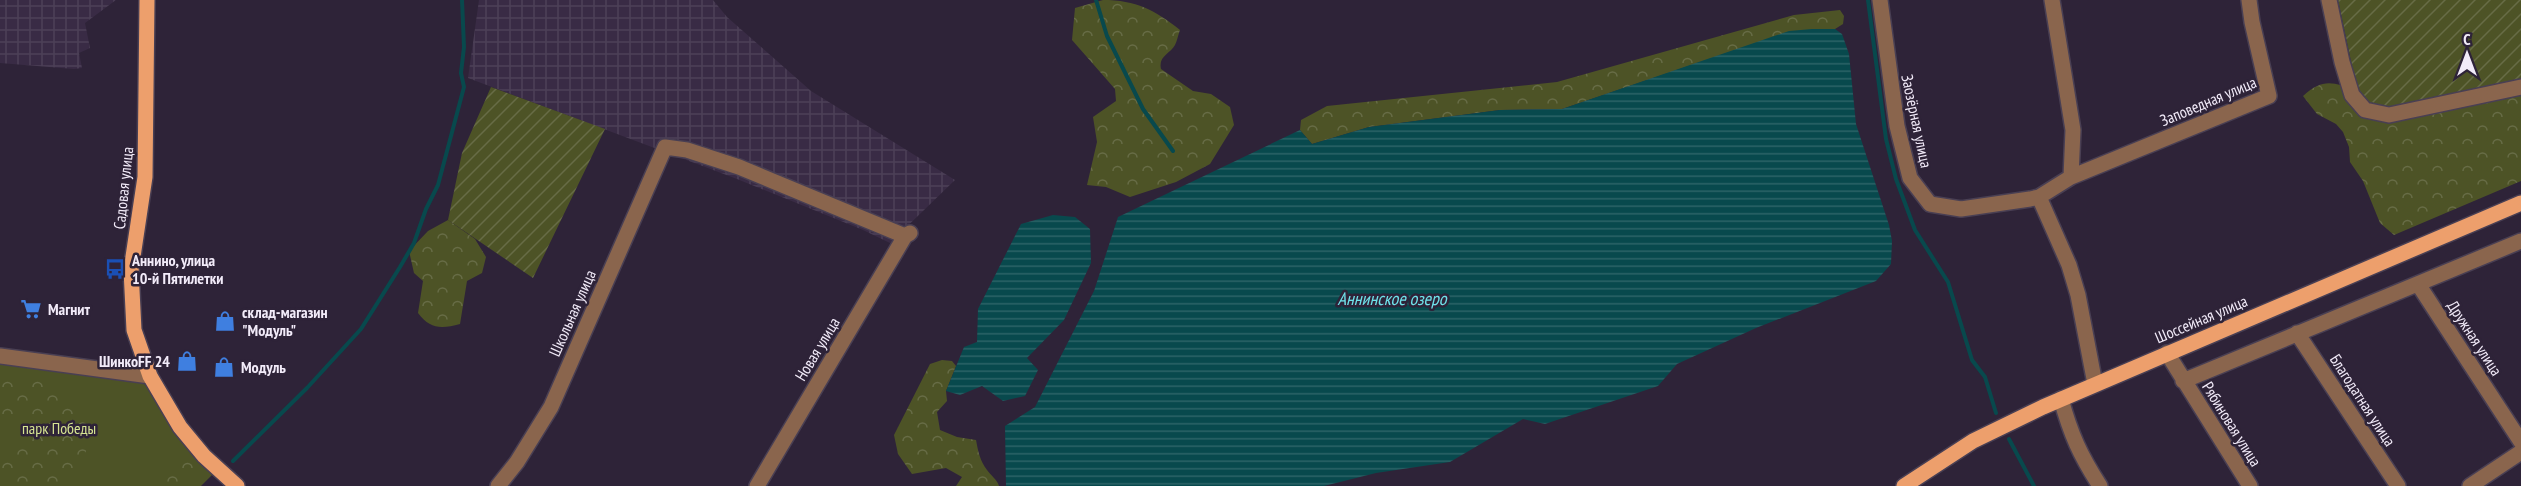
<svg xmlns="http://www.w3.org/2000/svg" width="2521" height="486" viewBox="0 0 2521 486" font-family="'PT Sans Narrow',sans-serif">
	<defs>
		<pattern id="industrial-grid" width="8" height="8" patternUnits="userSpaceOnUse" patternTransform="scale(1.5)"><rect width="8" height="8" fill="#392b45"/><path d="M0 4h8M4 0v8" fill="none" stroke="#4c4057"/></pattern>
		<pattern id="forest-crowns" width="20" height="18" patternUnits="userSpaceOnUse" patternTransform="scale(1.5)"><rect width="20" height="18" fill="#4d5326"/><path d="M2 6a3 3 0 1 1 6 0M12 15a3 3 0 1 1 6 0" fill="none" stroke="#676c46"/></pattern>
		<pattern id="garden-furrows" width="10" height="10" patternUnits="userSpaceOnUse" patternTransform="scale(1.5)"><rect width="10" height="10" fill="#4d5326"/><path d="M-1 1l2-2M0 10L10 0M9 11l2-2" fill="none" stroke="#676c46"/></pattern>
		<pattern id="water-rules" width="6" height="5" patternUnits="userSpaceOnUse" patternTransform="scale(1.5)"><rect width="6" height="5" fill="#08494d"/><path d="M0 2.5h6" fill="none" stroke="#2c6367"/></pattern>
	</defs>
	<rect width="100%" height="100%" fill="#2e2338"/>
	<!-- industrial -->
	<path fill="url(#industrial-grid)" d="M0 0H116L85 23 90 48 79 53 82 68 74 69 0 63Z
		M479 0H713L727 17 811 91 955 180 890 243 863 230 737 179 468 78Z"/>
	<!-- green -->
	<path fill="#4d5326" d="M0 361 147 380 214 473 201 486H0Z"/>
	<!-- forest -->
	<path fill="url(#forest-crowns)" d="M1103 0C1136 0 1155 10 1180 30 1178 35 1177 41 1175 45 1170 54 1158 56 1161 69L1193 91 1211 94 1230 107 1234 125 1210 164 1176 182 1130 197 1106 187 1087 185 1097 142 1093 117 1116 101 1115 89 1072 40 1075 8Z
		M1840 10 1844 16 1843 24 1835 29 1789 32 1562 109 1500 110 1369 127 1312 144 1300 130 1301 120 1327 106 1557 82 1794 15Z
		M2521 81V181L2394 235 2380 223 2363 181 2350 162 2349 147 2343 132 2336 124 2317 114 2303 96C2323 78 2332 82 2357 90Z
		M448 220 475 239 486 257 482 273 467 281 460 324C441 329 430 329 418 313L423 281 414 273 409 251 428 231Z
		M942 360 952 361 956 366 946 391 947 401 937 412 940 430 957 437 976 440C978 451 980 461 987 470 991 476 997 479 999 486H956L962 477 946 468 912 474 898 454 894 435 930 364Z
		M0 373 57 384 88 416 85 468 64 486H0V452L18 448 33 427 34 418H0Z
		M182 458 193 463 194 486H155L166 470Z"/>
	<!-- garden -->
	<path fill="url(#garden-furrows)" d="M2338 0H2521V81L2380 108 2357 90Z
		M491 87 605 129 533 278 448 220 462 153Z"/>
	<!-- water -->
	<path fill="url(#water-rules)" d="M1812 29H1835L1842 34 1849 54 1856 124 1889 225 1892 241 1891 264 1876 281 1756 328 1677 364 1658 386 1545 424 1523 419 1450 462 1376 473 1324 486H1006L1005 426 1035 407 1094 291 1118 217 1300 130 1312 144 1369 127 1500 110 1562 109 1789 31Z
		M1053 215 1075 217 1090 229 1091 263 1064 320 1027 358 1038 370 1025 396 1003 401 982 386 960 395 946 391 964 347 977 342 978 309 1021 224Z"/>
	<g fill="none" stroke-linecap="round" stroke-linejoin="round">
		<!-- stream -->
		<path stroke="#08494d" stroke-width="4" d="M1096 0 1107 36 1143 109 1173 151
			M1868 0 1886 139 1896 179 1915 230 1948 282 1972 360 1985 377 1996 413
			M2009 439 2034 486
			M233 461 307 388 361 329 400 267 414 243 426 209 438 185 464 87 461 73 464 47 462 0"/>
		<!-- minor casing -->
		<g stroke="#493f53" stroke-width="18">
			<path id="minor" d="M1880 0 1897 126 1910 178 1930 204 1961 209 2030 199 2039 197 2071 177 2073 130 2052 0
				M2329 0 2342 62 2352 95 2365 110 2389 115 2521 87
				M2071 177 2269 96 2252 22 2249 0
				M2039 197 2069 265 2078 295 2095 384
				M2418 284 2521 442
				M2297 333 2398 486
				M2167 353 2250 486
				M0 356 150 376
				M2183 381 2521 241
				M2061 399C2071 435 2080 455 2100 486
				M498 486 517 462 551 407 665 147 687 150 739 167 905 236
				M757 486 905 236 910 233
				M2470 486 2521 452"/>
		</g>
		<!-- major casing -->
		<g stroke="#493f53" stroke-width="18">
			<path id="major" d="M147 0 145 177 131 270 134 330 150 376 180 427 204 456 237 486
				M1904 486 1973 441 2043 407 2521 203"/>
		</g>
		<!-- minor -->
		<use href="#minor" stroke="#8a654d" stroke-width="15"/>
		<!-- major -->
		<use href="#major" stroke="#ed9f6c" stroke-width="15"/>
	</g>
	<!-- icons -->
	<defs>
		<g id="bus-bare" transform="scale(1.62)"><path d="M-5-6H5V4H4V6H2V4H-2V6H-4V4H-5ZM-3.5-4V0h7V-4ZM-3.5 1.2v1.5H-2V1.2ZM2 1.2v1.5H3.5V1.2Z" fill="#1a4fb4" stroke="#2e2338" stroke-width="2.5" paint-order="stroke"/></g>
		<g id="supermarket-bare" transform="scale(1.62)"><path d="M-6-5.5h2.5l.6 2H6L4.5 2H-2.5L-4.4-4H-6ZM-1.5 3.2a1.3 1.3 0 1 0 .1 0ZM3 3.2a1.3 1.3 0 1 0 .1 0Z" fill="#3f7fe0" stroke="#2e2338" stroke-width="2.5" paint-order="stroke"/></g>
		<g id="shop-bare" transform="scale(1.62)"><path d="M-5-2.5h2.3a2.7 3.5 0 0 1 5.4 0H5L5.5 6h-11ZM-1.5-2.5h3a1.5 2.3 0 0 0-3 0Z" fill="#3f7fe0" stroke="#2e2338" stroke-width="2.5" paint-order="stroke"/></g>
	</defs>
	<g fill-rule="evenodd">
		<use href="#bus-bare" x="115" y="269"/>
		<use href="#supermarket-bare" x="31" y="309"/>
		<use href="#shop-bare" x="225" y="321"/>
		<use href="#shop-bare" x="187" y="361"/>
		<use href="#shop-bare" x="224" y="367"/>
	</g>
	<g text-anchor="middle" dominant-baseline="central" stroke-width="5" stroke-linejoin="round" paint-order="stroke">
		<!-- street labels -->
		<g font-size="16" fill="#f2ebf9" stroke="#2e2338">
			<text transform="translate(2208 101) rotate(-23)">Заповедная улица</text>
			<text transform="translate(1917 121) rotate(78)">Заозёрная улица</text>
			<text transform="translate(123 188) rotate(-84)">Садовая улица</text>
			<text transform="translate(572 313) rotate(-66)">Школьная улица</text>
			<text transform="translate(2201 319) rotate(-23)">Шоссейная улица</text>
			<text transform="translate(2475 338) rotate(57)">Дружная улица</text>
			<text transform="translate(817 349) rotate(-59)">Новая улица</text>
			<text transform="translate(2363 400) rotate(57)">Благодатная улица</text>
			<text transform="translate(2232 424) rotate(58)">Рябиновая улица</text>
		</g>
		<!-- poi labels -->
		<g font-size="16" font-weight="bold" fill="#f2ebf9" stroke="#2e2338" text-anchor="start">
			<text x="132" y="260">Аннино, улица<tspan x="132" dy="18">10-й Пятилетки</tspan></text>
			<text x="48" y="309">Магнит</text>
			<text x="242" y="312">склад-магазин<tspan x="242" dy="18">"Модуль"</tspan></text>
			<text x="170" y="361" text-anchor="end">ШинкоFF 24</text>
			<text x="241" y="367">Модуль</text>
		</g>
		<!-- park labels -->
		<g font-size="16" fill="#d6e492" stroke="#2e2338">
			<text x="59" y="428">парк Победы</text>
		</g>
		<!-- water labels -->
		<g font-size="18" font-style="italic" fill="#6fe2ea" stroke="#2e2338">
			<text x="1392" y="298">Аннинское озеро</text>
		</g>
	</g>
	<!-- north arrow -->
	<g transform="translate(2467 54)" stroke="#2e2338" stroke-width="4.5" paint-order="stroke">
	<path d="M0-4.5L10 22L0 15L-10 22Z" fill="#f2ebf9"/>
	<text y="-9" font-size="16" font-weight="bold" text-anchor="middle" fill="#f2ebf9">С</text>
	</g>
</svg>
